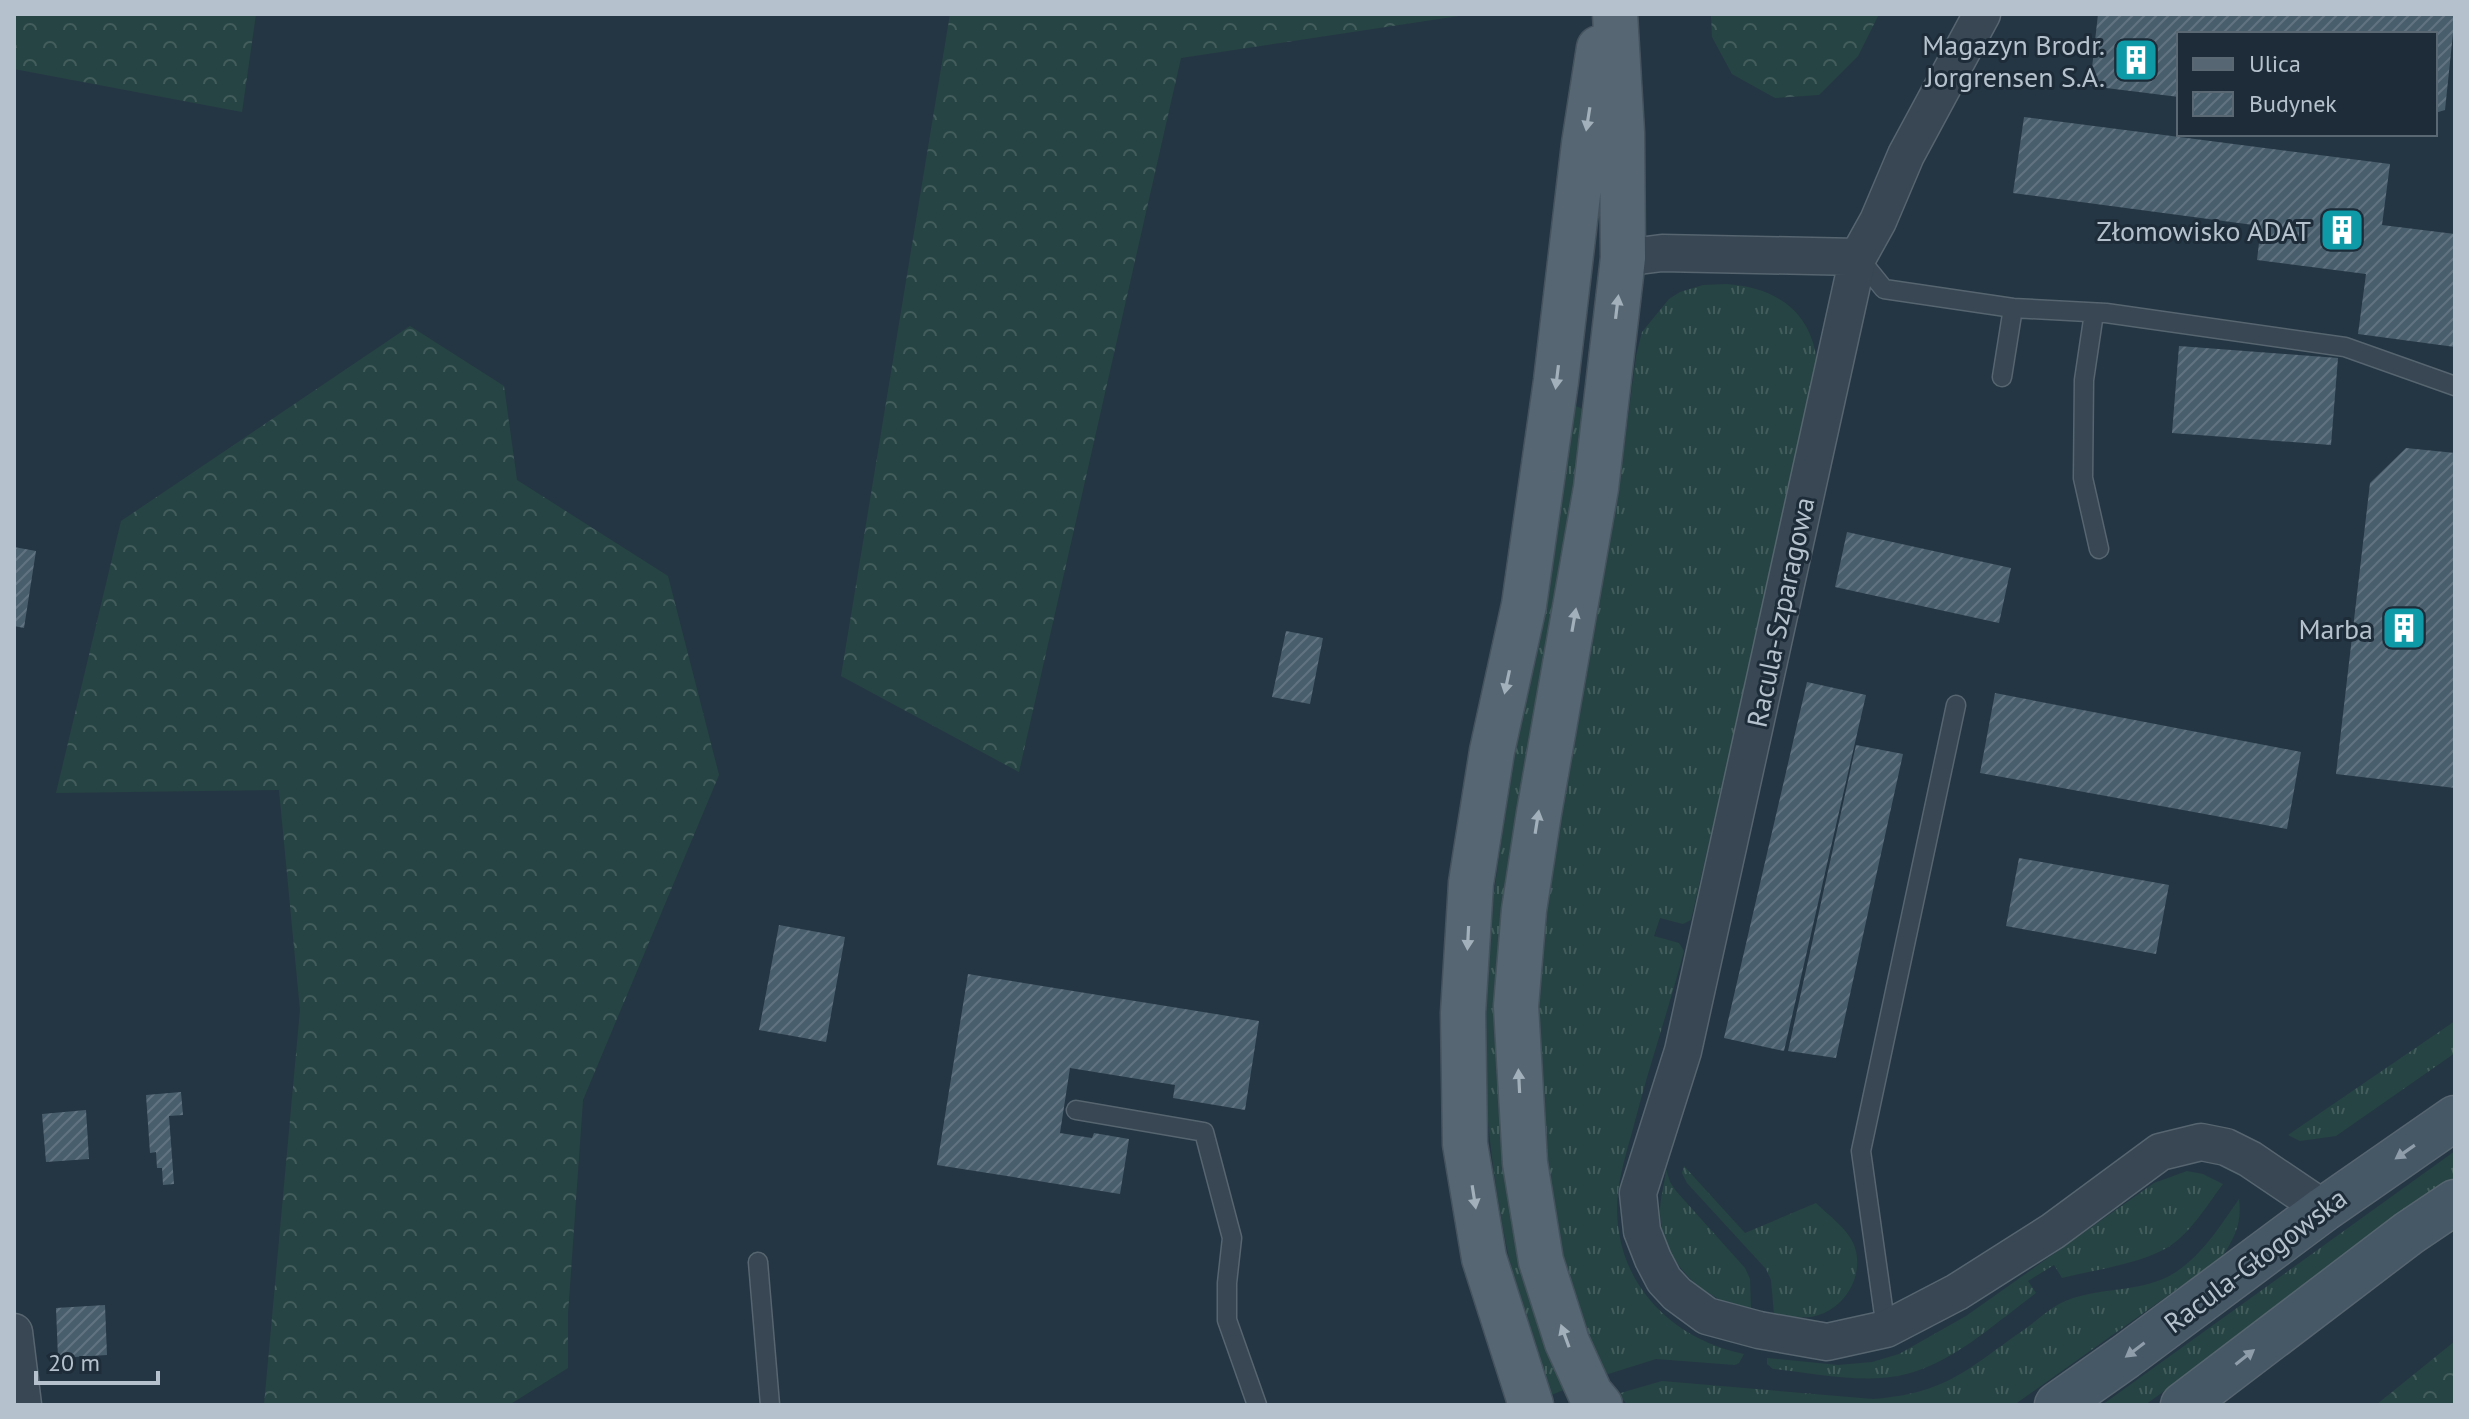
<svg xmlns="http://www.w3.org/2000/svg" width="2469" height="1419" viewBox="0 0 2469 1419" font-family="'PT Sans',sans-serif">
	<defs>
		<pattern id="grass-tufts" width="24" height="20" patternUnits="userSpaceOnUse" patternTransform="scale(2)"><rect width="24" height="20" fill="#264443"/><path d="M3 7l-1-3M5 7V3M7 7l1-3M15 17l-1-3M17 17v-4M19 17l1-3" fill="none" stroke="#435d5d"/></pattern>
		<pattern id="forest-crowns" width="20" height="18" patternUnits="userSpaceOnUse" patternTransform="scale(2)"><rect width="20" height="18" fill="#264443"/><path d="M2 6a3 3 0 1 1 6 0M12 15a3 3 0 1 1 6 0" fill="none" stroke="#435d5d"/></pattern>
		<pattern id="building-hatch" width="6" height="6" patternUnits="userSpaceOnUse" patternTransform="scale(2)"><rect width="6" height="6" fill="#495e6c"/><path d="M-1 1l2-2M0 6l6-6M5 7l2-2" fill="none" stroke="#617380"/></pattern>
	</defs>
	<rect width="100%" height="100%" fill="#243643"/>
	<!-- grass -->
	<path fill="url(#grass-tufts)" d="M1726 284C1775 287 1812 311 1817 363 1819 376 1813 392 1811 405 1804 447 1794 488 1783 530 1752 660 1721 790 1691 920L1683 924 1660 918 1654 936 1679 943 1684 951C1669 1008 1650 1063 1635 1121 1629 1144 1621 1168 1618 1192 1609 1275 1666 1338 1744 1354L1739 1363 1735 1365 1656 1359 1602 1376 1573 1312 1540 1158 1533 977 1587 634 1621 472 1636 356 1642 332 1669 299 1680 292 1703 285Z
		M1573 405 1583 409 1568 531 1510 913 1569 1388 1551 1395C1542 1369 1530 1342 1523 1315 1499 1227 1484 1125 1484 1034 1484 945 1499 857 1512 769 1530 647 1551 526 1573 405Z
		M2455 1021V1053L2336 1136 2300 1141 2288 1135Z
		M2455 1151V1179L2145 1405H2102Z
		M1684 1166 1745 1233 1816 1203C1828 1215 1848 1229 1854 1245 1866 1276 1843 1312 1811 1317 1799 1318 1786 1316 1774 1314L1771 1280 1766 1269 1687 1183 1682 1173Z
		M1666 1169 1670 1182 1676 1191 1745 1268 1750 1279 1751 1309C1704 1302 1662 1263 1660 1212 1660 1198 1665 1183 1666 1169Z
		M2187 1171 2203 1174 2223 1184C2207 1205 2192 1231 2170 1246 2144 1263 2094 1270 2062 1278L2054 1265 2028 1281 2036 1293C1994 1324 1950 1366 1898 1376 1858 1383 1813 1373 1773 1369L1767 1364V1358L1838 1365 1872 1362 1899 1354 1966 1316 2154 1183Z
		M2239 1199C2242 1223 2235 1237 2222 1257L2014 1405H1628L1617 1394 1662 1381 1873 1399C1948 1393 1967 1369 2025 1329 2036 1321 2047 1311 2059 1304 2096 1285 2141 1295 2176 1272 2203 1254 2221 1225 2239 1199Z"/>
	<!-- forest -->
	<path fill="url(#forest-crowns)" d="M14 14H256L242 112 14 69Z
		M950 14H1472L1181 58 1019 772 841 676Z
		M1711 14H1879L1858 56 1819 95 1775 98 1732 74 1712 37Z
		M410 326 504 386 517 480 668 576 719 775 583 1100 568 1314V1368L509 1405H264L300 1010 279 790 56 793 121 521Z
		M2455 1341V1405H2376Z"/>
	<!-- building -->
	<path fill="url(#building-hatch)" d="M2098 14H2455L2445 110 2435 113V34H2179V97L2090 86Z
		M2024 117 2390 164 2382 225 2455 234V347L2358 334 2366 274 2257 260 2261 226 2013 193Z
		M2179 346 2338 358 2331 445 2172 433Z
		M2406 448 2455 453V788L2336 774 2370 483Z
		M1847 532 2011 568 1999 623 1835 587Z
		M14 547 36 551 24 628 14 626Z
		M1286 631 1323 638 1310 704 1272 697Z
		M1807 682 1866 695 1784 1051 1724 1038Z
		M1995 693 2301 752 2287 829 1980 773Z
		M1856 745 1903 754 1836 1058 1788 1051Z
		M2019 858 2169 885 2156 954 2006 926Z
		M779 925 845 937 826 1042 759 1030Z
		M968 974 1259 1021 1245 1110 1173 1098 1175 1085 1070 1068 1060 1133 1092 1138 1094 1133 1129 1139 1120 1194 937 1165Z
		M181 1092 183 1115 169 1116 174 1184 163 1185 162 1168H157L156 1152 150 1153 146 1095Z
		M86 1110 89 1159 46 1162 42 1114Z
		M105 1305 107 1355 58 1358 56 1308Z"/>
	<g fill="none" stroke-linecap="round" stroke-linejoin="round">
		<!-- lane casing -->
		<g stroke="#566570" stroke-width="21">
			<path id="lane" d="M1858 257 1884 289 2013 308 2106 313 2345 347 2455 386
				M2094 313 2084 380 2083 478 2099 549
				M2002 377 2013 308
				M1076 1110 1204 1132 1232 1238 1227 1283V1320L1257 1405
				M758 1262 770 1405
				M1886 1329 1861 1151 1956 705"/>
		</g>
		<!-- street casing -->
		<g stroke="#566570" stroke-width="39">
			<path id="street" d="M1982 14 1906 155 1878 221 1858 257 1683 1051 1638 1193 1642 1231 1653 1259 1664 1280 1677 1294 1707 1316 1759 1330 1827 1342 1886 1329 1957 1292 2053 1231 2160 1152 2201 1142 2226 1147 2250 1159 2324 1209
				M1623 258 1662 253 1858 257
				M14 1332 23 1405"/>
		</g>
		<!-- secondary casing -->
		<g stroke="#566570" stroke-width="47">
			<path id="secondary" d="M2057 1405 2125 1357 2324 1209 2455 1118
				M2183 1405 2409 1233 2455 1202"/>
		</g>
		<!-- primary casing -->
		<g stroke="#45535f" stroke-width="47">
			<path id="primary" d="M1531 1405 1484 1258 1465 1144 1463 1013 1471 883 1492 751 1524 605 1556 381 1584 144 1599 48
				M1600 1405 1590 1393 1567 1342 1541 1261 1525 1163 1516 1006 1524 910 1539 813 1596 488 1623 258 1622 133 1615 14"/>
		</g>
		<!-- lane -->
		<use href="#lane" stroke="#384753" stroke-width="18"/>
		<!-- street -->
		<use href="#street" stroke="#384753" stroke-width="36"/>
		<!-- secondary -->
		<use href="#secondary" stroke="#465766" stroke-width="44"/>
		<!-- primary -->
		<use href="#primary" stroke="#566773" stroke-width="44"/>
	</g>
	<!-- one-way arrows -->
	<defs><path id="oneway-solid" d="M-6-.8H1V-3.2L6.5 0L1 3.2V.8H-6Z" transform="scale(2)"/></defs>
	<g fill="#a2b0bb">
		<use href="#oneway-solid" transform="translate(1588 119) rotate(99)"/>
		<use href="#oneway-solid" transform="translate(1617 307) rotate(-83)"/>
		<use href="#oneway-solid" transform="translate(1557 377) rotate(97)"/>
		<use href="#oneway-solid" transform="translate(1574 620) rotate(-80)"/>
		<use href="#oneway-solid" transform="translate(1507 682) rotate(102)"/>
		<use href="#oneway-solid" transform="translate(1537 822) rotate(-81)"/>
		<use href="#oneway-solid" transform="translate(1468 938) rotate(93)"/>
		<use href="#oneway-solid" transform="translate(1519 1081) rotate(-93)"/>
		<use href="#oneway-solid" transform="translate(1474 1197) rotate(81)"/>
		<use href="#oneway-solid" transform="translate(1565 1336) rotate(-110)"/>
	</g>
	<g fill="#8e9da9">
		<use href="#oneway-solid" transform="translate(2405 1152) rotate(145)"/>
		<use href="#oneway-solid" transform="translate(2135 1350) rotate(143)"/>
		<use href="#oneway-solid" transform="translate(2245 1357) rotate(-38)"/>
	</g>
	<!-- icons -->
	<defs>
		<g id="building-square" transform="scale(2.3)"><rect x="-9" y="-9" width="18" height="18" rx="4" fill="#0f9aa8" stroke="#1d2c38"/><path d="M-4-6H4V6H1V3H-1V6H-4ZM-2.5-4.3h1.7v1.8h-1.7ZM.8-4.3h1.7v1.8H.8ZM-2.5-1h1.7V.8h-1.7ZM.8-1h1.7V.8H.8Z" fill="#fff"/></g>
	</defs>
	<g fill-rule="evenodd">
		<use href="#building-square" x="2136" y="60"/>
		<use href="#building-square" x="2342" y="230"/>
		<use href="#building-square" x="2404" y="628"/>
	</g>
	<g text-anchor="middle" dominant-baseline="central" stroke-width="6" stroke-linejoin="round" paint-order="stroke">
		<!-- poi labels -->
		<g font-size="28" fill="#b5c2cd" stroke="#1d2c38" text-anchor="end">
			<text x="2105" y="44">Magazyn Brodr.<tspan x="2105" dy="32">Jorgrensen S.A.</tspan></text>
			<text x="2311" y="230">Złomowisko ADAT</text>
			<text x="2373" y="628">Marba</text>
		</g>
		<!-- street labels -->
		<g font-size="28" fill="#b5c2cd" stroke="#1d2c38">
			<text transform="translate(1780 612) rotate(-78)">Racula-Szparagowa</text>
			<text transform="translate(2255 1260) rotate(-37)">Racula-Głogowska</text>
		</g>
	</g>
	<!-- border -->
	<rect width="2469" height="1419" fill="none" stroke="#b5c2cd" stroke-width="32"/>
	<!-- legend -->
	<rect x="2177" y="32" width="260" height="104" fill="#1d2c38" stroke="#5a6874" stroke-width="2"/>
	<rect x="2193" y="58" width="40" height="12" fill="#566773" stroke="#5a6874" stroke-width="2"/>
	<text x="2249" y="72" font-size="24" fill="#b5c2cd">Ulica</text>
	<rect x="2193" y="92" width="40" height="24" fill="url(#building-hatch)" stroke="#5a6874" stroke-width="2"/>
	<text x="2249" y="112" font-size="24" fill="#b5c2cd">Budynek</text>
	<!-- scale -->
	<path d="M36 1371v12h122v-12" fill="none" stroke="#b5c2cd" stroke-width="4"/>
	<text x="48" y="1371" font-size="24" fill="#b5c2cd" stroke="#1d2c38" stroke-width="6" paint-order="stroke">20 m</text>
</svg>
